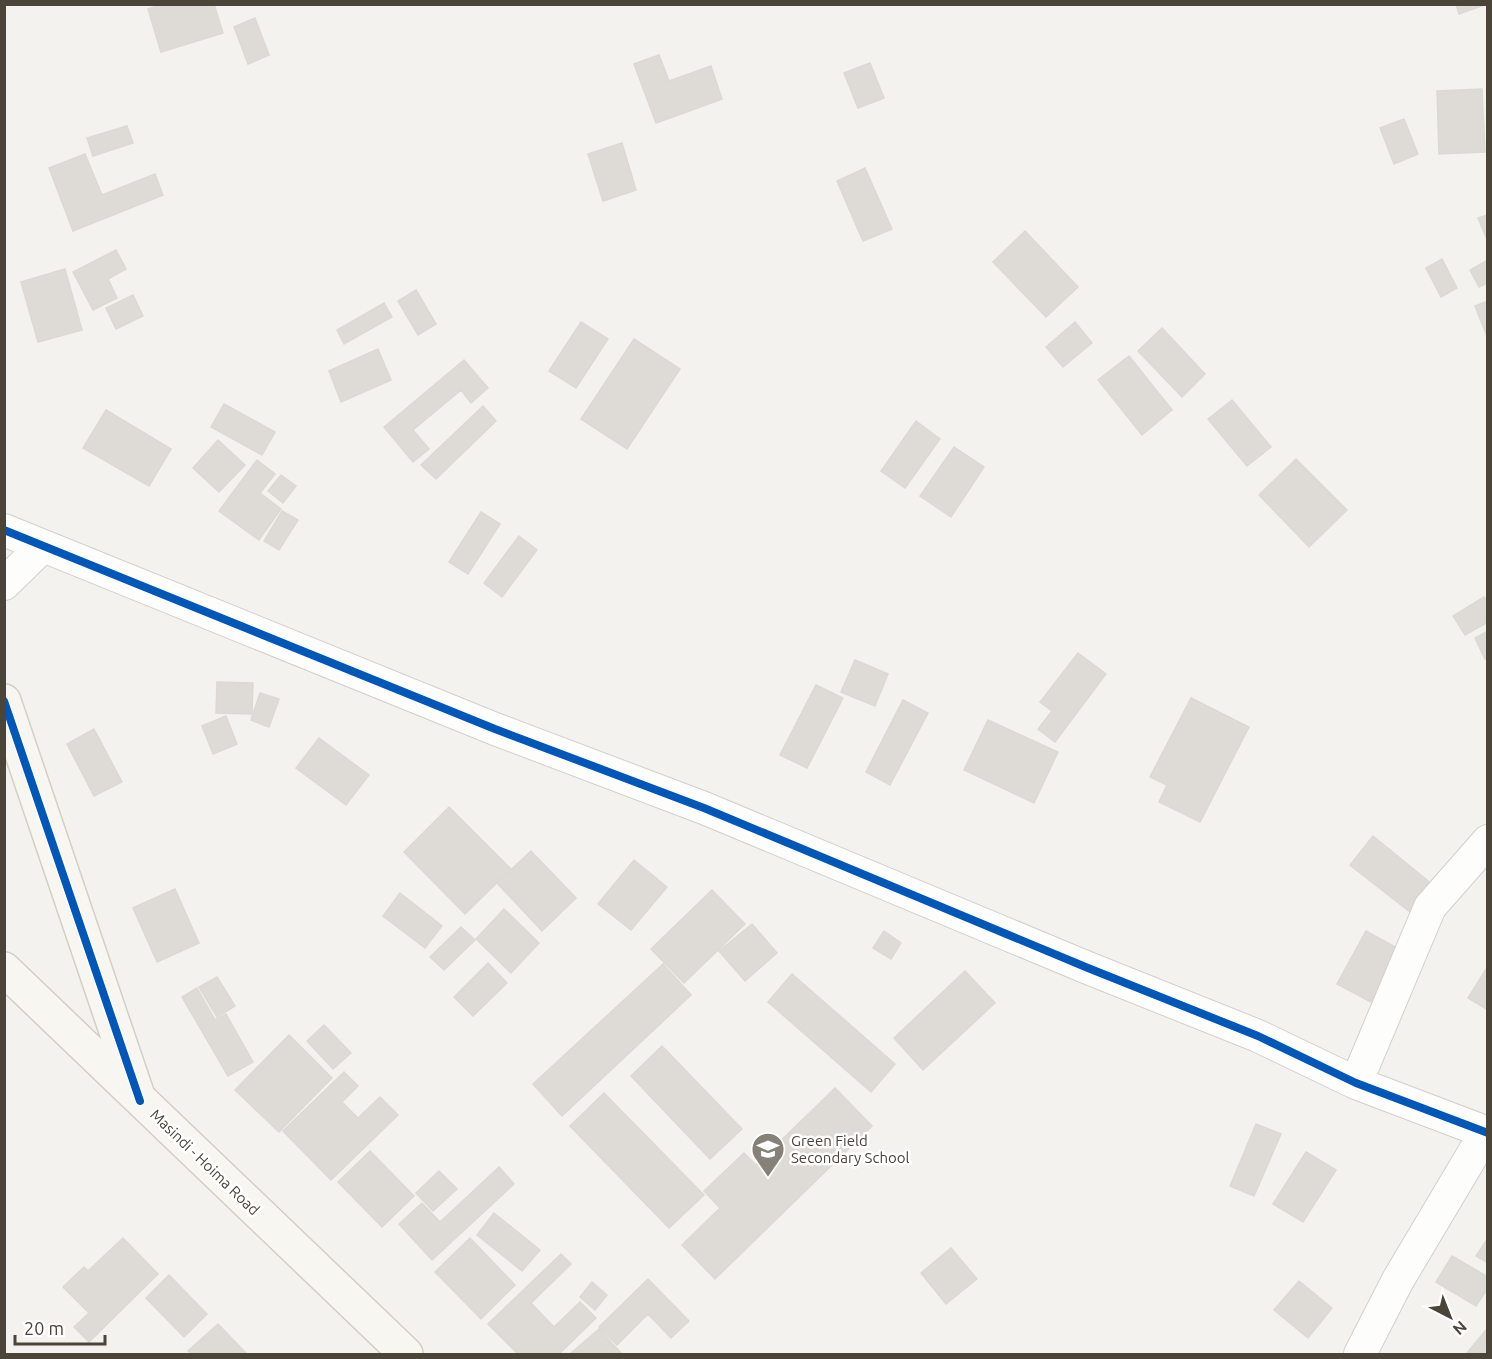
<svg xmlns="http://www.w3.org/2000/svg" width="1492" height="1359" viewBox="0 0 1492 1359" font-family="Ubuntu,sans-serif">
	<rect width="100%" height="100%" fill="#f4f2ee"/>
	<!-- building -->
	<path fill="#dedbd6" stroke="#dcd9d4" stroke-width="1.5" d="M163 4H214L223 33 161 52 148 9Z
		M1456 4H1487L1459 14Z
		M255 18 269 55 248 64 234 27Z
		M659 55 669 81 711 66 722 99 656 123 634 64Z
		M870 63 884 98 858 108 844 73Z
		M1482 89 1485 152 1439 154 1437 91Z
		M1404 119 1418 154 1394 164 1380 128Z
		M127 126 133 143 93 156 87 138Z
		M622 143 636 190 603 201 588 154Z
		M85 154 102 195 155 174 163 195 73 231 49 168Z
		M865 168 892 229 863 241 837 181Z
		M1488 215V242L1478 218Z
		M1025 231 1078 287 1046 317 993 262Z
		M116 250 126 269 108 279 117 298 93 310 73 272Z
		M1442 259 1457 288 1441 297 1426 268Z
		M1488 260V283L1479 287 1470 270Z
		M65 269 82 330 38 342 21 282Z
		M416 290 436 324 418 335 398 301Z
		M133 295 143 316 116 329 106 308Z
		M1488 301V339L1475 306Z
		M384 303 392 317 344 344 337 330Z
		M581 322 608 339 576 388 549 371Z
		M1075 322 1092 343 1063 367 1046 347Z
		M1162 328 1205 374 1182 397 1138 351Z
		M634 339 680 369 627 449 581 419Z
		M378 349 391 380 341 402 329 371Z
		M1129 356 1172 410 1142 435 1098 380Z
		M464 360 488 388 471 403 461 390 413 430 429 449 413 462 384 427Z
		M1232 400 1271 447 1247 466 1208 419Z
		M224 404 275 432 262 455 211 427Z
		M483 406 496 421 436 479 421 465Z
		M106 410 171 449 149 486 83 448Z
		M916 421 940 439 905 488 881 471Z
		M218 440 245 465 219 492 193 468Z
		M954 447 984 467 951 517 920 496Z
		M1296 459 1347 510 1309 547 1259 495Z
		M257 460 275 474 260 493 281 509 259 540 219 511Z
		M281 475 296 486 283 503 268 491Z
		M282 511 298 520 279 550 264 541Z
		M481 512 500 524 468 574 449 562Z
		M519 536 537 550 502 597 484 583Z
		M1484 597 1488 603V622L1465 635 1453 616Z
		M1488 631V658L1485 659 1475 638Z
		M1078 653 1106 674 1055 742 1038 729 1052 711 1040 702Z
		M855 660 888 674 875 706 841 692Z
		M217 682 253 683 252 714 216 713Z
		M816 685 843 698 807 768 780 755Z
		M260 693 279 699 269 727 251 720Z
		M1191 698 1249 727 1200 822 1159 802 1167 785 1150 777Z
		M903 700 928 713 890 785 866 772Z
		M226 716 237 744 213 754 202 726Z
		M988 720 1058 752 1034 803 964 770Z
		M94 729 122 782 94 796 67 744Z
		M319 738 369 775 346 805 296 768Z
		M449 807 511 869 465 914 404 852Z
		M1373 836 1432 884 1410 912 1350 865Z
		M531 851 576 898 542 931 497 883Z
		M634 860 667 887 631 930 598 904Z
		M175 889 199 943 157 962 133 908Z
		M712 890 745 924 684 983 651 949Z
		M400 893 442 926 425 948 383 916Z
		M504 909 539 943 511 973 476 939Z
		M752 924 777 953 745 981 719 951Z
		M461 927 475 940 444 970 430 957Z
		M884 931 901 943 891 959 873 948Z
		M1366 931 1399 949 1371 1002 1337 984Z
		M488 963 507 983 473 1016 454 997Z
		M663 964 691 995 562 1116 533 1084Z
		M1488 966V1010L1468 998Z
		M965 971 995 1003 923 1070 894 1038Z
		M792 974 895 1064 871 1092 768 1002Z
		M217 977 235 1006 217 1017 199 987Z
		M197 988 215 1020 226 1014 253 1062 228 1076 182 997Z
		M324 1025 351 1053 333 1069 307 1041Z
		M289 1035 332 1078 279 1132 235 1090Z
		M662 1046 742 1129 710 1159 631 1076Z
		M344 1072 358 1086 342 1102 358 1118 380 1097 398 1115 331 1180 283 1131Z
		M835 1088 872 1126 715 1279 682 1245 720 1208 704 1191 744 1153 756 1165Z
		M604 1093 704 1195 669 1228 570 1126Z
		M1256 1124 1281 1134 1254 1196 1230 1186Z
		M370 1151 414 1196 382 1227 338 1182Z
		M1306 1152 1336 1170 1303 1222 1273 1204Z
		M499 1167 514 1184 432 1260 399 1224 422 1203 440 1222Z
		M439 1171 457 1189 433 1211 416 1193Z
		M494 1213 540 1250 522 1271 477 1235Z
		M123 1238 158 1274 89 1342 74 1327 89 1313 63 1287 84 1267 88 1271Z
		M470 1238 515 1285 481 1319 435 1272Z
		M1488 1238V1263L1476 1256Z
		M951 1248 977 1279 946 1304 921 1273Z
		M561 1254 571 1264 531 1303 554 1327 580 1302 596 1318 559 1354H518L488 1324Z
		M1452 1256 1488 1277V1288L1476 1306 1436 1282Z
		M169 1275 207 1314 184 1337 146 1298Z
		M648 1279 689 1321 671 1338 648 1314 617 1345 599 1327Z
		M1299 1281 1332 1308 1308 1338 1274 1310Z
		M592 1282 607 1295 595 1310 580 1297Z
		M218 1324 247 1354H192L188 1351Z
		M599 1329 622 1354H570Z
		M1487 1329 1488 1354H1466Z"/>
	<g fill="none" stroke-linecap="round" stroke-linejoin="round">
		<!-- street casing -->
		<g stroke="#d2d0cb" stroke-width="34">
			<path id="street" d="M4 530 495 729 704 808 1088 968 1258 1036 1356 1083 1488 1133
				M4 584 43 546
				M1356 1083 1430 907 1488 841
				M1360 1354 1398 1280 1486 1132"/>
		</g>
		<!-- secondary casing -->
		<g stroke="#d3cfc5" stroke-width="36">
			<path id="secondary" d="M4 701 137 1093
				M4 969 406 1354"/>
		</g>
		<!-- street -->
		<use href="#street" stroke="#fdfdfc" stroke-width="32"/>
		<!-- secondary -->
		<use href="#secondary" stroke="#f7f6f1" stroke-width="33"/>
		<!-- cycleway casing -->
		<g stroke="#fff" stroke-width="11">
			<path id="cycleway" d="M4 530 495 729 704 808 1088 968 1258 1036 1356 1083 1488 1133
				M4 701 140 1101"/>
		</g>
		<!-- cycleway -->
		<use href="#cycleway" stroke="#0057b8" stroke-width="8"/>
	</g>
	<!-- icons -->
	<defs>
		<g id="school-pin" transform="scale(1.725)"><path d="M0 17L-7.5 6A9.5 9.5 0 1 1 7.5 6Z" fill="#868178" stroke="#fff"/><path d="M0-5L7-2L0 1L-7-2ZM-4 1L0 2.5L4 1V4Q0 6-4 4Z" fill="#fff"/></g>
	</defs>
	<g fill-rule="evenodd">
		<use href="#school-pin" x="768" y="1149"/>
	</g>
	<g text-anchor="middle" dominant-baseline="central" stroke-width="5" stroke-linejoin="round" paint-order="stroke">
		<!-- poi labels -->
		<g font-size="15" fill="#4b4439" stroke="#fff" text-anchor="start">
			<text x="791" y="1140">Green Field<tspan x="791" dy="17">Secondary School</tspan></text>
		</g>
		<!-- street labels -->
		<g font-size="15" fill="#4b4439" stroke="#fff">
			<text transform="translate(205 1162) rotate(44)">Masindi - Hoima Road</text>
		</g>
	</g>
	<!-- border -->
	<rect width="1492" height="1359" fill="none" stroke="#4b4439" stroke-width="12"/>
	<!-- north arrow -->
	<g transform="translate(1450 1317) rotate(138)" stroke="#ffffff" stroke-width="4.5" paint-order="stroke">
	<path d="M0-4.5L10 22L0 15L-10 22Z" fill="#4b4439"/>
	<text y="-9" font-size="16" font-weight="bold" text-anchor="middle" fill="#4b4439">N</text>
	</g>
	<!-- scale -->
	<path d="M15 1335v9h90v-9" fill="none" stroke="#4b4439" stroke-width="3"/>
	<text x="24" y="1335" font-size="18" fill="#4b4439" stroke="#ffffff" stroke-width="4.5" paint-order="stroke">20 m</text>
</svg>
